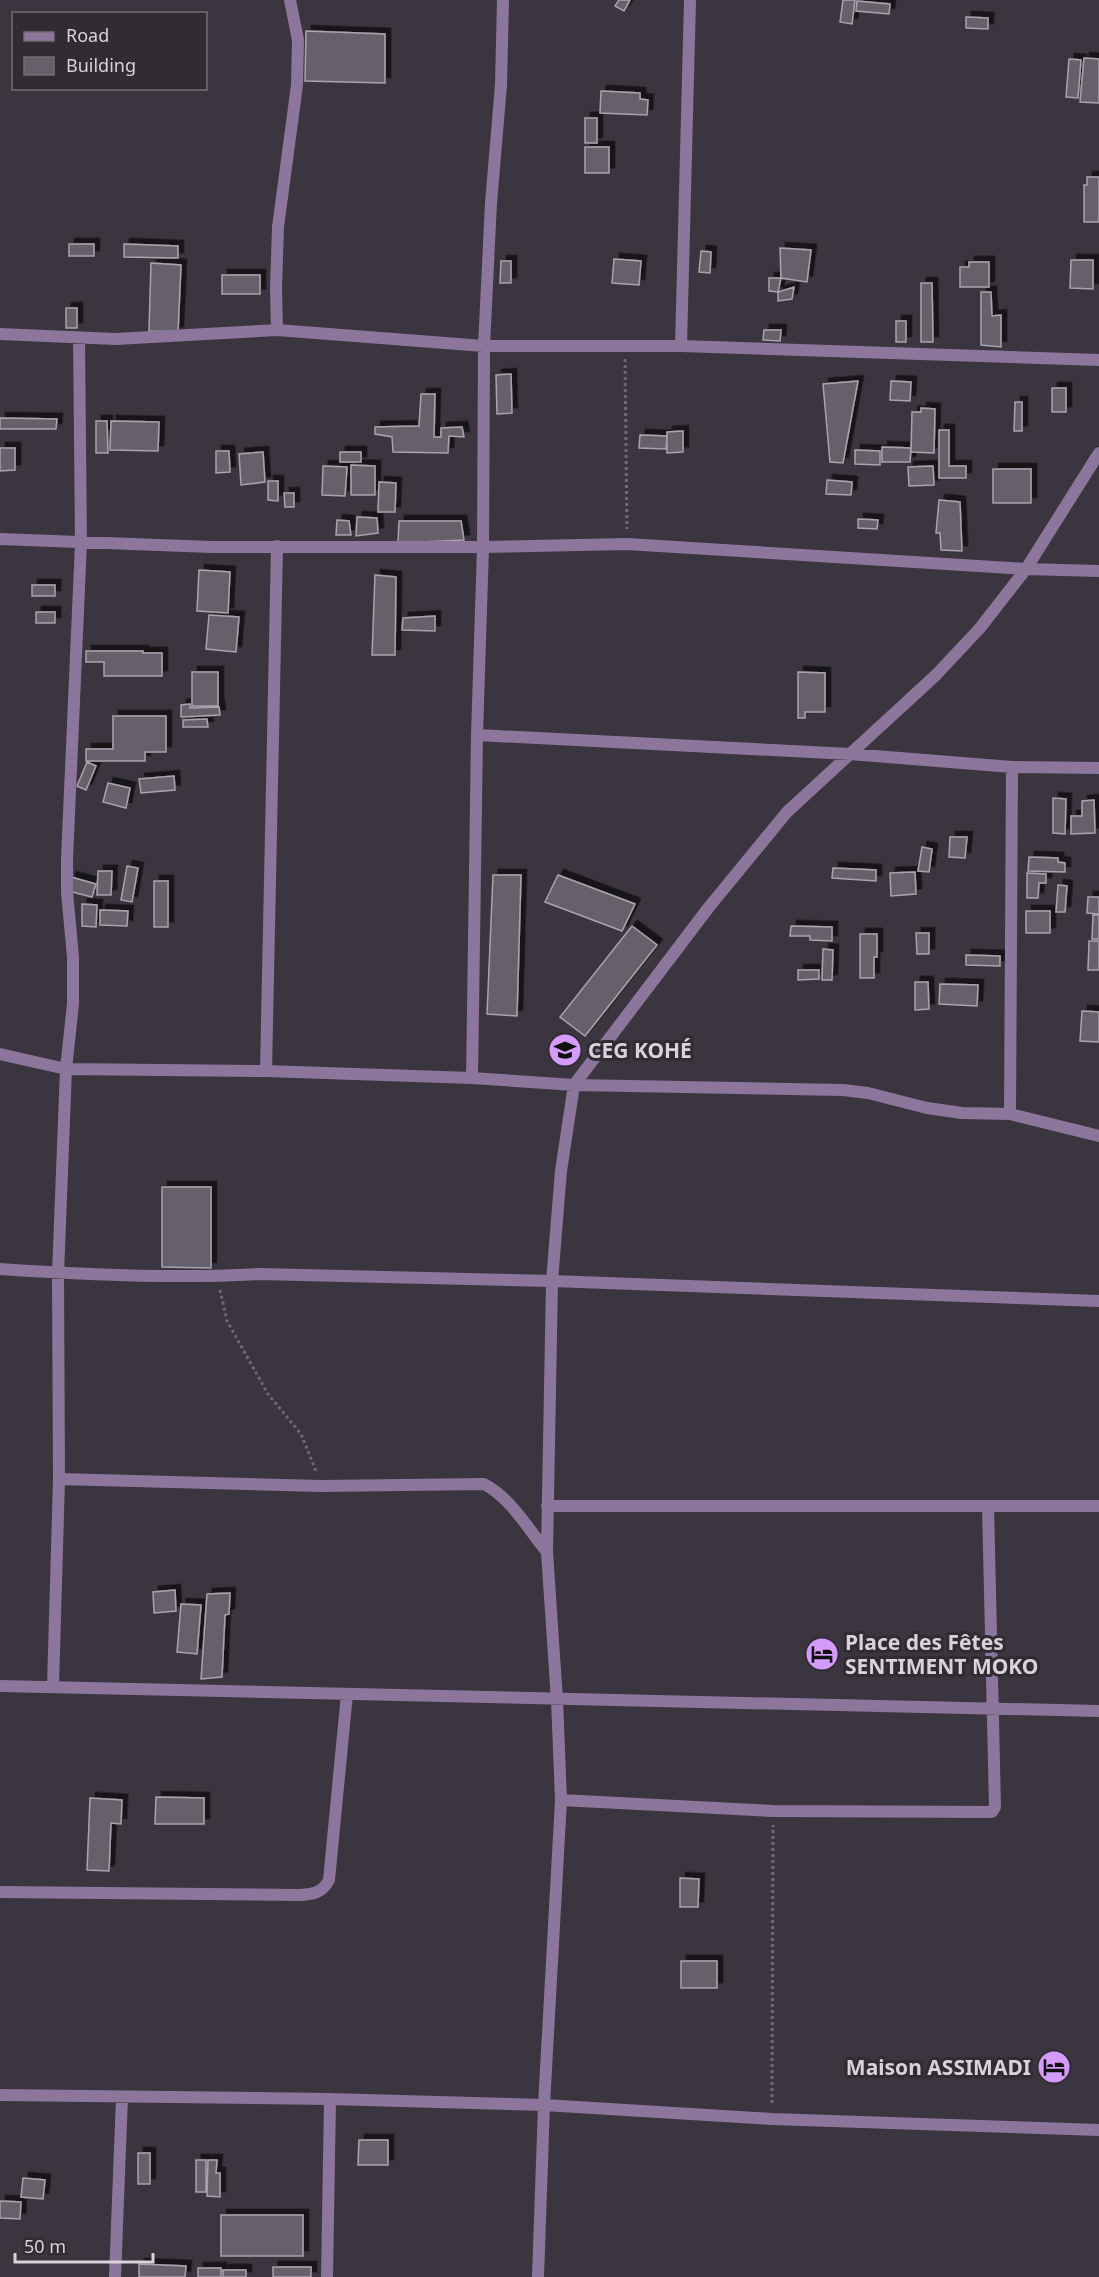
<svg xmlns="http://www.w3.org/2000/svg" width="1099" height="2277" viewBox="0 0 1099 2277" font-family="'Noto Sans',sans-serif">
	<defs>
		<filter id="shadow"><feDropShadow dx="5.5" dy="-5.5" stdDeviation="0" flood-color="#0009"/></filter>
	</defs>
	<rect width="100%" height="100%" fill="#3b353f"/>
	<!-- building -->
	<path fill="#66606a" stroke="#aaa3ae" stroke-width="1.5" filter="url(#shadow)" d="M619 0H630L624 11 615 6Z
		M843 0H855L852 24 840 22Z
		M857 1 890 4 889 14 856 11Z
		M966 17 988 18V29L966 28Z
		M306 31 385 34V83L305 81Z
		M1084 58 1099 59V103L1080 102Z
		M1069 59 1081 60 1078 98 1066 97Z
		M601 91 640 93V99L648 100 647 115 600 113Z
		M585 118H597V143H585Z
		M585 147H609V173H585Z
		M1087 177H1099V222H1084V185H1087Z
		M69 244H94V256H69Z
		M124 244 178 246V258L124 257Z
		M780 248 811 250 807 282 781 278Z
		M701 251 711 252 710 273 699 272Z
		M614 259 641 261 639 285 612 283Z
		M1071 260H1093V289L1070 288Z
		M501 261H511V283H500Z
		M969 262H989V287H960V267H969Z
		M151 263 181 265 178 332 149 331Z
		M222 275H260V294H222Z
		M769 278H781L778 292 769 291Z
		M921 283H932L933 342H921Z
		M794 287 792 299 778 301V292Z
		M981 292H991L992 316 1001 315V347L981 345Z
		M66 308H77V328H66Z
		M896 321H906V342H896Z
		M764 330H781L780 341 763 340Z
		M511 374 512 413 497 414 496 375Z
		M858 381 843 463 830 462 823 384Z
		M891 381 911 382 910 401 890 400Z
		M1052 388H1066V412H1052Z
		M421 394H435L434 437H441V428L462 427 464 437 449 436 448 453 393 452 392 437 375 434V427L419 426Z
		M1015 402H1022V431H1014Z
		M921 408 935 409 934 453 911 452 912 412H921Z
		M0 418 57 419 56 429H0Z
		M96 421H107L108 453H96Z
		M111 421 159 422 158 451 110 450Z
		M939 430H949V466H966V478H939Z
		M683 431V452L667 453V432Z
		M640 435 667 436 666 449 639 448Z
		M882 447 911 448 910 462H882Z
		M0 448H15V470L0 471Z
		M855 450 880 451V465L855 464Z
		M216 451H229L230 472 216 473Z
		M263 452 265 482 241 485 239 454Z
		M340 452H361V462H340Z
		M351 465 375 466V495H351Z
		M323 466 347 467 345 496 322 495Z
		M933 466 934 485 909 486 908 467Z
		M993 469H1031V503H993Z
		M827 480 852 482 851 495 826 494Z
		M268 481H278V501L268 500Z
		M379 482 396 483 395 512H378Z
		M284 493H294V507H285Z
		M939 500 960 502 962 551 941 550 940 533H936Z
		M357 517 377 518 378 533 356 536Z
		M858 519 878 520 877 529 858 528Z
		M337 520 349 521 351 535H336Z
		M399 521H461L464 540 398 543Z
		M199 570 230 572 228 613 197 611Z
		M375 575 396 577 395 655H372Z
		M32 585H55V596H32Z
		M36 612H55V623H36Z
		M209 615 239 617 236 652 206 649Z
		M435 616V631L402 630 403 618Z
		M86 651H143V653H162V676H104V662H86Z
		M192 672H218V706H192Z
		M798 672 825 673V712H805V718H798Z
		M190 704V708L219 707 220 715 181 717V705Z
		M113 716H166V752H145V761H86V749H113Z
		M207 719 208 727H183V720Z
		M87 762 96 766 86 790 77 786Z
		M174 776 175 790 141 793 139 779Z
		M108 783 130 788 126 808 103 802Z
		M1053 798 1066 799 1065 834 1053 833Z
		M1094 800 1095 833 1071 834V816H1082V801Z
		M950 837H967L965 858 949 857Z
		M922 847 932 849 929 872 918 871Z
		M1029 857 1058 858V862L1065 863V872L1028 871Z
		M127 866 138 868 132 902 121 900Z
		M833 868 876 870V881L832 878Z
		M98 871H112L111 895H97Z
		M915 872 916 894 891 896 890 873Z
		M1027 873 1046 874V883H1039L1038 898H1027Z
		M493 875H521L517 1016 487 1014Z
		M558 875 635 904 622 931 545 902Z
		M71 877 96 884 92 897 68 891Z
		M154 881H168V927H154Z
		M1058 885 1067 886 1065 912H1056Z
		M1088 897H1099V914L1087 913Z
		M82 904 97 905 96 927 82 926Z
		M100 910 128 911 127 926 100 925Z
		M1026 911H1050V933H1026Z
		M1093 915H1099V939H1092Z
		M632 926 657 945 585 1036 560 1017Z
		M791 926 832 927V941L810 940V936H790Z
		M916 933H929V954H917Z
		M860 934H877V957H874V978H860Z
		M1089 941H1099V970H1088Z
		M823 949 833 950 832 980H822Z
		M966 955 1000 956V966L966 965Z
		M798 970H819V979L798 980Z
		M915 982H928L929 1009 915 1010Z
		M940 984 978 985 977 1006 939 1004Z
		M1082 1011 1099 1012V1042L1080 1041Z
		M162 1187H211V1268L162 1267Z
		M175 1590 176 1611 154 1613 153 1592Z
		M230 1593 229 1614 225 1615 222 1677 201 1679 207 1594Z
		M181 1604 201 1605 197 1654 177 1652Z
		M156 1797 204 1798V1824H155Z
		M90 1798 122 1800 121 1824 111 1823 109 1871 87 1870Z
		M680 1878 699 1879 698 1907H680Z
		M681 1961H717V1988H681Z
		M359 2140H388V2165H358Z
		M138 2153H150V2184H138Z
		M196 2160H206V2192H196Z
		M208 2160H217L216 2173H220V2197L207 2196Z
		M23 2178 45 2180 43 2199 21 2197Z
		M0 2201 21 2202 20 2219 0 2218Z
		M221 2215H303V2256H221Z
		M139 2264 186 2266 185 2277H139Z
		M273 2267H311V2277H273Z
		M198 2268H221V2277H198Z
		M223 2270H246V2277H223Z"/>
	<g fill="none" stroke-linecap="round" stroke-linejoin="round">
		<!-- path -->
		<path stroke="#6d6871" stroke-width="3" stroke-dasharray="3 3" stroke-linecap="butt" d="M625 359 627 529
			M220 1290 227 1321 268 1394 301 1434 316 1471
			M772 2103 773 1825"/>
		<!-- minor -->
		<path stroke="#8d769c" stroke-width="12" d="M277 330 276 289 278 227 297 85 298 40 290 0
			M0 334 116 339 277 330 484 346H681L1099 360
			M681 346 690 0
			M0 539 211 547H483L627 544 1026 569 1099 571
			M477 735 850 754 1012 767 1099 768
			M0 1054 66 1069 266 1071 472 1078 574 1085 843 1090 868 1093 927 1108 962 1113 1010 1114 1099 1136
			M266 1071 277 546
			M472 1078 477 735 483 547 484 346 491 203 501 85 503 0
			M1010 1114 1012 767
			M0 1269C86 1275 173 1279 260 1274L552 1281 1099 1301
			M59 1479 321 1486 484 1484C511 1498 528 1529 547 1552
			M547 1506H1099
			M0 1686 1099 1711
			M53 1687 59 1479 58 1274 66 1069 73 1004V957L67 892V859L81 543 79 338
			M561 1800 773 1811 992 1812 995 1807 988 1506
			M0 1892 300 1895C314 1894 322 1893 329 1880L347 1694
			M0 2095 330 2099 544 2105 772 2119 1099 2130
			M115 2277 122 2097
			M327 2277 330 2099
			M538 2277 544 2105 561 1800 557 1700 547 1552 552 1281 561 1171 574 1085 709 907 787 812 936 675 980 628 1026 569 1099 453"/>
	</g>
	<!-- icons -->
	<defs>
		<g id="school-disc" transform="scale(1.725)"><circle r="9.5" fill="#d59bfa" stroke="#312b34"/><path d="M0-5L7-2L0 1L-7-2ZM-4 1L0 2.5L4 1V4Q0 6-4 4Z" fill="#111"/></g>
		<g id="hotel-disc" transform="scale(1.725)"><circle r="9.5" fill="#d59bfa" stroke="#312b34"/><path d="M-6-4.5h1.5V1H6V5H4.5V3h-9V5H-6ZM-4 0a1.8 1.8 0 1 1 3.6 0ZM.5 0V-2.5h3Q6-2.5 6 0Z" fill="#111"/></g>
	</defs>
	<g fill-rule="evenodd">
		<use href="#school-disc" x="565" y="1050"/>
		<use href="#hotel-disc" x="822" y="1654"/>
		<use href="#hotel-disc" x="1054" y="2067"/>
	</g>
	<g text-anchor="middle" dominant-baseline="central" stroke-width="6" stroke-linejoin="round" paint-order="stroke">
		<!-- poi labels -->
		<g font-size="21" font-weight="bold" fill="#d7d3d9" stroke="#312b34" text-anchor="start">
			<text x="588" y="1050">CEG KOHÉ</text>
			<text x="845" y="1642">Place des Fêtes<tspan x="845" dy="24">SENTIMENT MOKO</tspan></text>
			<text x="1031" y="2067" text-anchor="end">Maison ASSIMADI</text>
		</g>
	</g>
	<!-- legend -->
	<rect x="12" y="12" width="195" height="78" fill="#312b34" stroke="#736e76" stroke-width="1.5"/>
	<rect x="24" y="32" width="30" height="9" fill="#8d769c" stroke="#736e76" stroke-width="1.5"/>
	<text x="66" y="42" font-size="18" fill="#d7d3d9">Road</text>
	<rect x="24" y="57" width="30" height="18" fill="#66606a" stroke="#736e76" stroke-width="1.5"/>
	<text x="66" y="72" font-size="18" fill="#d7d3d9">Building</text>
	<!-- scale -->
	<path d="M15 2253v9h138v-9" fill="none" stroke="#d7d3d9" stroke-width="3"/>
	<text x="24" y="2253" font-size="18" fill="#d7d3d9" stroke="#312b34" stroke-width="4.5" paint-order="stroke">50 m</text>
</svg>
